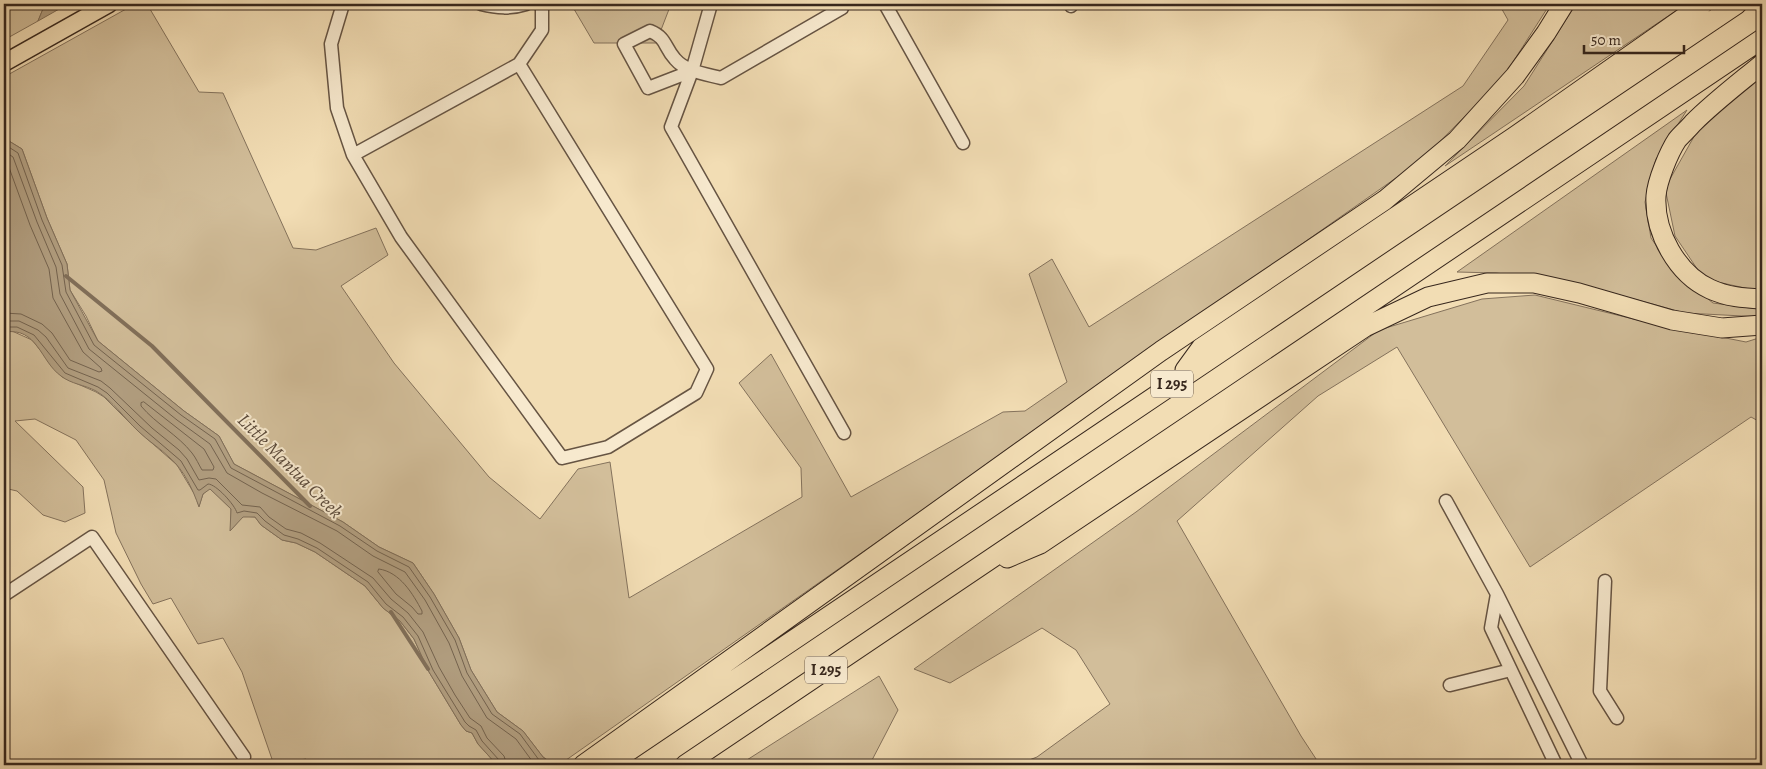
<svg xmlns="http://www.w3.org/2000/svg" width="1766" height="769" viewBox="0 0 1766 769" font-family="Alegreya,serif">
	<rect width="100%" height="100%" fill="#f2ddb4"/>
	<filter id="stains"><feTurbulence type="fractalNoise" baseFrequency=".004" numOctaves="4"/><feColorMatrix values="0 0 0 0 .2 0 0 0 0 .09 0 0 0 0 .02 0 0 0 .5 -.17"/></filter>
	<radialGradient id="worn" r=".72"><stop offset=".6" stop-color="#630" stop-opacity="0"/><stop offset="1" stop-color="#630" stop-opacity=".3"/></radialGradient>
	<!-- green -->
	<path fill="#d2be9a" stroke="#84725c" d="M4 4H45L38 21 4 40Z
		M135 4H147L199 92 223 93 293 248 316 250 376 228 388 255 341 286 394 363 489 477 540 519 578 469 610 462 629 598 802 497 801 468 739 383 771 354 851 497 1003 412 1025 411 1067 382 1029 274 1052 259 1089 327 1463 86 1508 20 1499 4H1550L1504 76 1423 159 559 765H552L553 764 543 757 523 731 497 712 471 670 459 638 434 594 413 563 379 547 343 522 234 464 219 436 184 411 98 341 86 316 70 290 67 264 47 218 22 149 4 138V77Z
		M571 4H671L656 43H594Z
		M1576 4H1686L1445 166 1524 86Z
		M1762 76V287L1754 290 1704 279 1675 236 1665 188 1696 133 1720 105Z
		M1687 110 1656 159 1645 202 1651 238 1675 273 1713 303 1758 309 1762 308V317L1685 313 1572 282 1496 273 1457 272Z
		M1535 295 1650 323 1746 342 1762 337V423L1751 417 1530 567 1397 347 1318 396 1177 521 1301 736 1320 765H1016L1037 757 1110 704 1076 650 1042 628 950 683 914 669 1136 512 1379 330 1482 299Z
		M12 331 32 340 62 377 96 392 104 397 137 430 177 465 195 495 199 506 203 494 210 488 231 509V530L243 516 255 517 261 525 282 540 296 543 315 552 365 586 383 608 400 621 414 639 429 672 461 725 466 731 472 733 478 744 497 765H309L306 759 294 761 291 765H274L242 672 223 638 198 644 171 598 153 604 141 584 116 533 104 480 76 440 35 419 15 421 83 487 85 513 65 522 43 515 17 491 4 488V332Z
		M879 676 898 710 871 762 872 765H739Z"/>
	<!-- water -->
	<path fill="#b29f81" stroke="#816f59" d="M45 4H68L38 21Z
		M4 138 22 149 47 218 67 264 70 290 98 341 184 411 219 436 234 464 343 522 379 547 413 563 434 594 459 638 471 670 497 712 523 731 543 757 553 764 552 765H497L478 744 472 733 466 731 461 725 429 672 414 639 400 621 383 608 365 586 315 552 296 543 282 540 261 525 255 517H243L230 531 231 509 210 489 203 494 199 507C193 490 184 470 170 458 160 448 148 441 138 431 124 418 113 401 96 391 85 385 71 384 61 376 40 361 38 327 4 332Z"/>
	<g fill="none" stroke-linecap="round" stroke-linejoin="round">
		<!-- shore -->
		<path stroke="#74634f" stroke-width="1" d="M4 144 18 153 42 220 62 265 66 292 94 345 181 415 215 439 231 468 340 526 377 551 409 567 430 597 455 640 467 673 492 714 520 734 539 760 546 765
			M4 151 13 157 37 222 56 267 60 294 89 349 177 420 210 444 227 473 262 493 337 531 373 556 405 572 425 600 449 643 462 676 487 718 516 739 535 765
			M4 160 7 162 30 225 49 269 53 298 83 352 101 368 102 371 99 372 70 360 52 333 42 324 21 314 4 313
			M4 321H19L38 330 46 337 68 368 101 381 110 388 152 428 179 450 187 459 199 480 209 478 216 479 242 505 260 507 269 517 286 529 301 533 320 543 373 578 391 599 408 613 423 632 439 667 455 695 470 718 481 726 487 738 504 756 507 765
			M4 327H17L34 335 65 373 98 387 107 393 140 426 181 461 198 490H200L208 484C216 484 235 505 237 513L244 511 257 513 265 521 284 535 298 539 317 548 368 582 386 604 403 617 418 636 433 670 465 722 469 726 476 730 482 741 499 760 500 765
			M144 402 204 449 214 467 213 470H202C199 465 196 458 192 453 178 435 156 424 141 406V403Z
			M379 569C400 572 413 594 422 611V614H418L412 607 396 594 378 572Z"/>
		<!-- stream -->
		<path stroke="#816f59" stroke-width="4" d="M66 276 152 346 310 506
			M391 612 428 669"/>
		<!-- minor casing -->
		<g stroke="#665443" stroke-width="15">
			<path id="minor" d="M343 4 331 44 337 108 353 155 519 64 542 30V8L539 4
				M481 4C497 8 510 9 526 4
				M711 4 692 71 671 127 844 433
				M885 4 963 143
				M1070 4 1071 6
				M692 71 648 88 624 44 650 31C667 38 664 47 675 59 686 72 706 74 721 78L842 8 828 4
				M353 155 401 237 562 458 608 447 696 393 707 369 519 64
				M1446 501 1497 594 1582 765
				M1605 581 1600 691 1617 718
				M1497 594 1491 628 1556 765
				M4 595 92 537 244 757
				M1450 685 1511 670"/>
		</g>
		<!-- major casing -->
		<g stroke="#37271d" stroke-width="19">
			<path id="major" d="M4 63 109 4"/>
		</g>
		<!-- highway casing -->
		<g stroke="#37271d" stroke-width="21">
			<path id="highway" d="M1762 64C1739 83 1714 102 1693 123 1688 129 1682 134 1677 140 1669 152 1657 181 1656 196 1654 232 1677 274 1710 289 1727 297 1744 298 1762 299
				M1185 370 1201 348 1514 137 1703 4
				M1007 558 1040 544 1365 327 1428 297 1487 283H1534L1579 293 1672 320 1722 328 1762 325
				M583 765 1161 351 1385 200 1457 140 1515 76 1546 33 1564 4
				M608 765 1737 4
				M685 765 1762 39"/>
		</g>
		<!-- minor -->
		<use href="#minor" stroke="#f7e9ce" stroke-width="12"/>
		<!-- major -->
		<use href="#major" stroke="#f2ddb4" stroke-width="16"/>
		<!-- highway -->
		<use href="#highway" stroke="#f2ddb4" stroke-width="19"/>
	</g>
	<g text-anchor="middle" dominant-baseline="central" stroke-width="4" stroke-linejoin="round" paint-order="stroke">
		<!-- shield labels -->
		<g fill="#f7e9ce" stroke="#716152" stroke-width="1">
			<rect x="1151" y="370.5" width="42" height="27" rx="4"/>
			<rect x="805" y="656.5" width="42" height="27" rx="4"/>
		</g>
		<g font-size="16" font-weight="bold" fill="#37271d">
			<text x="1172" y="384">I 295</text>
			<text x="826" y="670">I 295</text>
		</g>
		<!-- water labels -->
		<g font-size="19" font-style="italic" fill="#5c4b3b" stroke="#f7e9ce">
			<text transform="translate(290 466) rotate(45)">Little Mantua Creek</text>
		</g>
	</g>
	<!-- margin -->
	<rect width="1766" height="769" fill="none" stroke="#f2ddb4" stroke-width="20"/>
	<rect x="5" y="5" width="1756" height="759" fill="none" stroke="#37271d" stroke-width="2.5"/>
	<rect x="10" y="10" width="1746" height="749" fill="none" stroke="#37271d"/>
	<!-- scale -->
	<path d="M1584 45v8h100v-8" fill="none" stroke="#37271d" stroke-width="2.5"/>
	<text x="1591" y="45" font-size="15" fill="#37271d" stroke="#f7e9ce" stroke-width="4" paint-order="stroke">50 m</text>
	<rect width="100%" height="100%" filter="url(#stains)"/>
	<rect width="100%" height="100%" fill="url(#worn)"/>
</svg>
